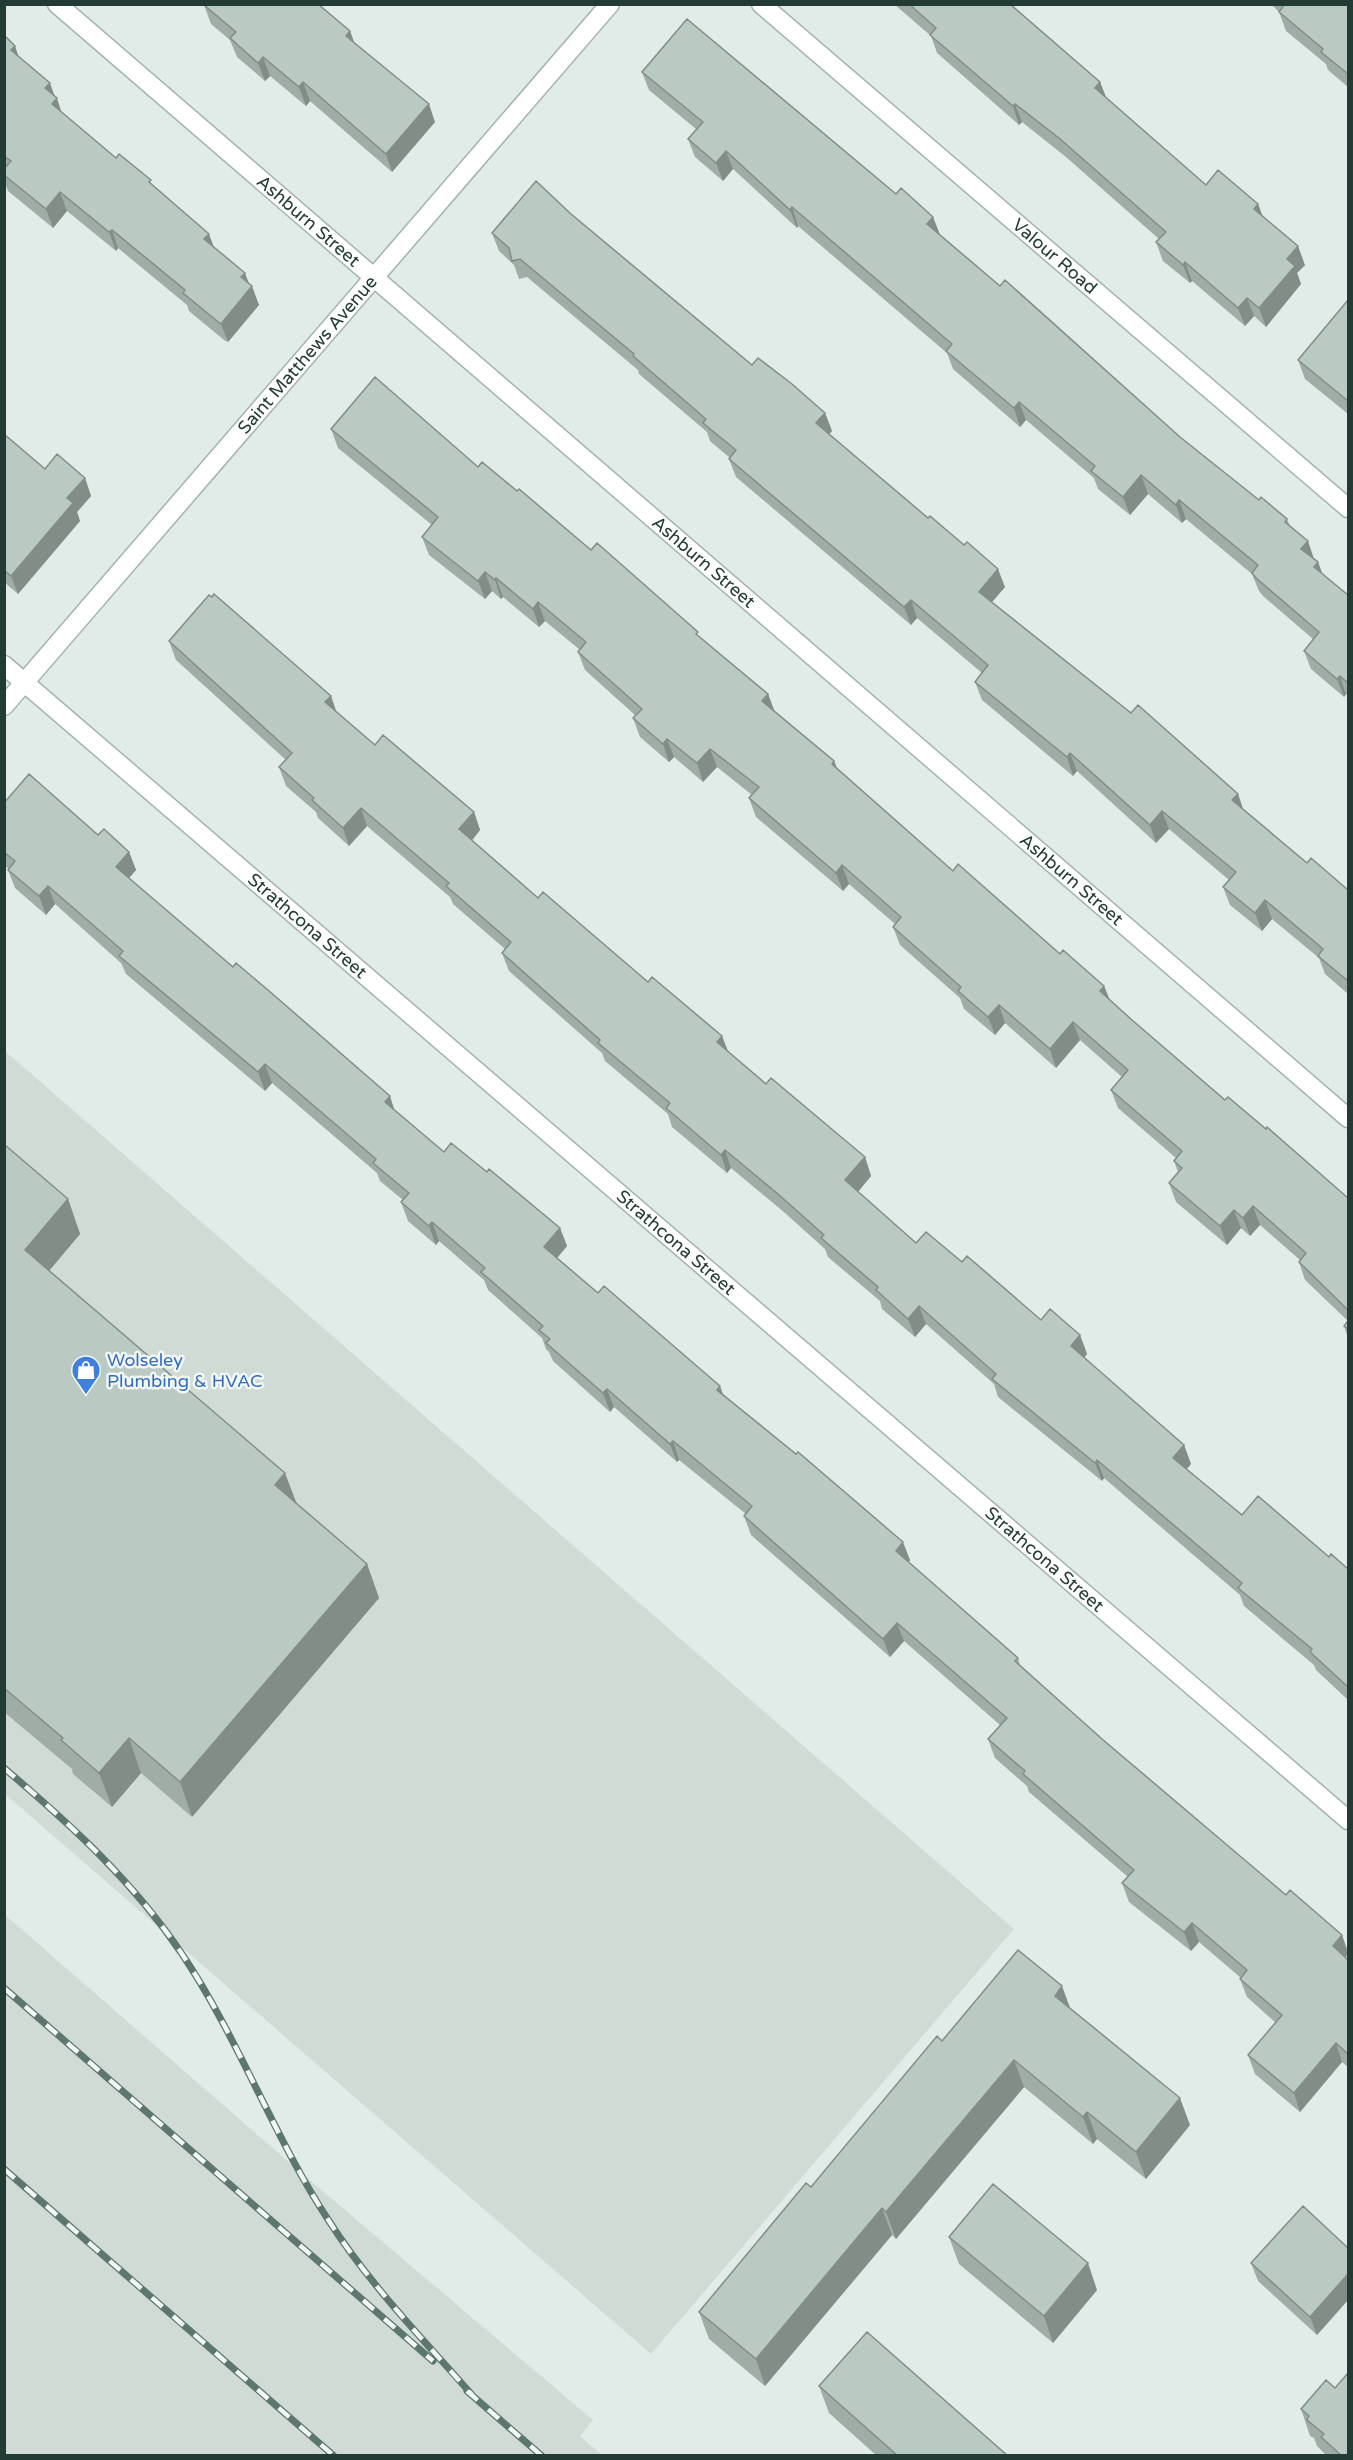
<svg xmlns="http://www.w3.org/2000/svg" width="1353" height="2460" viewBox="0 0 1353 2460" font-family="'Varela Round',sans-serif">
	<rect width="100%" height="100%" fill="#e1ebe7"/>
	<!-- built -->
	<path fill="#d0dbd6" d="M5 1051 1014 1929 651 2354 5 1794Z
		M4 1914 299 2171 593 2420 580 2436 602 2455H5Z"/>
	<g fill="none" stroke-linecap="round" stroke-linejoin="round">
		<!-- minor casing -->
		<g stroke="#a4b3ae" stroke-width="21">
			<g id="minor">
				<path id="s1" d="M57 4 1348 1118"/>
				<path id="s2" d="M761 4 1348 508"/>
				<path id="s3" d="M4 665 1348 1820"/>
			</g>
		</g>
		<!-- tertiary casing -->
		<g stroke="#a4b3ae" stroke-width="21">
			<g id="tertiary">
				<path id="s4" d="M4 706 610 4"/>
			</g>
		</g>
		<!-- minor -->
		<use href="#minor" stroke="#fff" stroke-width="18"/>
		<!-- tertiary -->
		<use href="#tertiary" stroke="#fff" stroke-width="18"/>
		<!-- rail casing -->
		<g stroke="#5d776f" stroke-width="7">
			<path id="rail" d="M4 1768C71 1825 133 1881 182 1954 239 2039 273 2136 329 2221 370 2285 423 2339 473 2396
				M4 1988 433 2361
				M4 2169 334 2456
				M467 2391 542 2456"/>
		</g>
		<!-- rail -->
		<use href="#rail" stroke="#f2f8f5" stroke-width="4.5" stroke-dasharray="14" stroke-linecap="butt"/>
	</g>
	<!-- wall -->
	<path fill="#a0ada7" d="M894 4H1010L1100 82 1106 97 1206 185 1258 204 1263 217 1305 265 1297 273 1301 284 1266 327 1254 316 1245 326 1192 281 1190 283 1163 261 1156 242 1159 239 1066 157 1022 122 1019 125 937 53 931 36Z
		M1271 4H1348V87L1328 70 1326 64 1286 31 1279 12Z
		M204 5 350 31 354 43 435 122 392 172 310 101 306 106 270 76 265 81 237 57 230 40 211 24Z
		M4 35 15 46 18 56 54 96 62 113 116 158 153 185 249 283 259 305 228 342 224 340 189 311 187 305 118 248 116 251 67 211 53 228 8 191 4 180Z
		M642 72 896 194 933 217 940 235 1000 286 1180 437 1259 500 1287 519 1290 526 1314 559 1318 562 1322 573 1348 595V696L1346 694 1344 697 1311 669 1304 651 1313 639 1263 596 1259 591 1252 574 1186 519 1182 523 1148 494 1130 515 1098 489 1094 478 1026 420 1020 427 953 369 947 353 798 226 797 228 733 169 723 181 695 157 688 139 696 129 649 90Z
		M571 214 752 365 825 413 832 431 829 434 1005 587 992 602 1131 713 1238 794 1243 809 1307 863 1348 890V994L1325 974 1319 958 1272 919 1262 931 1230 905 1223 887 1229 880 1169 829 1156 843 1077 771 1073 776 982 700 975 682 982 673 917 618 911 625 736 477 729 459 730 458 710 441 707 432 639 374 638 370 527 277 519 279 514 265 499 251 492 233Z
		M1348 300V414L1305 379 1298 360Z
		M331 429 478 467 517 491 700 638 768 694 774 710 834 761 838 770 953 871 1060 954 1104 986 1110 1000 1132 1020 1225 1100 1348 1198V1338L1344 1326 1348 1321 1305 1280 1299 1262 1300 1260 1260 1225 1250 1236 1241 1228 1227 1245 1176 1202 1169 1183 1178 1172 1174 1161 1176 1158 1118 1108 1111 1090 1122 1077 1080 1040 1056 1068 1005 1023 995 1035 964 1009 960 998 900 945 893 927 895 924 849 884 843 891 756 817 749 798 752 795 717 767 703 782 674 757 669 762 640 737 633 718 636 716 585 670 578 652 580 650 545 621 539 627 503 597 501 599 492 591 485 599 429 555 422 537 432 525 338 448Z
		M4 434 45 469 85 478 91 496 77 512 80 521 18 594 4 582Z
		M169 641 331 696 336 711 375 745 474 812 480 830 472 841 538 898 648 982 722 1036 728 1052 766 1084 865 1157 871 1176 858 1192 916 1243 962 1262 1041 1320 1080 1335 1087 1354 1084 1358 1184 1445 1191 1464 1187 1469 1242 1515 1329 1557 1348 1569V1700L1316 1670 1314 1665 1244 1606 1240 1595 1104 1478 1102 1481 998 1397 994 1384 926 1324 915 1337 882 1309 880 1301 828 1257 825 1249 785 1213 731 1168 727 1173 672 1127 668 1114 605 1061 602 1053 509 971 502 953 505 949 453 904 450 897 367 826 349 846 318 818 316 812 286 786 279 767 286 760 176 660Z
		M4 803 98 835 129 852 136 870 129 878 395 1110 444 1152 487 1172 560 1228 567 1246 557 1258 598 1293 723 1394 910 1560 909 1562 1018 1658 1020 1665 1102 1739 1286 1895 1342 1935 1348 1951V1954L1346 1957 1348 1960V2067L1342 2062 1300 2112 1255 2074 1248 2055 1276 2023 1247 1997 1240 1979 1241 1978 1199 1942 1191 1951 1129 1902 1122 1883 1128 1877 1029 1792 1027 1786 995 1758 988 1739 1000 1725 904 1641 890 1657 751 1535 744 1516 746 1514 679 1460 677 1462 614 1407 610 1412 553 1361 549 1352 546 1349 542 1338 488 1290 484 1280 439 1241 436 1245 408 1221 401 1202 403 1200 380 1181 377 1173 272 1083 265 1091 126 974 121 963 55 904 46 915 15 888 8 870 9 869 4 865Z
		M4 1145 68 1199 80 1234 49 1271 296 1504 367 1564 379 1598 192 1817 141 1773 112 1807 73 1774 72 1769 4 1712Z
		M1070 2009 1190 2125 1146 2179 1097 2139 1093 2144 1024 2087 896 2239 892 2235 765 2386 709 2339 699 2312 942 2041Z
		M949 2237 1097 2290 1053 2343 959 2264Z
		M1348 2248V2300L1317 2335 1258 2281 1251 2263Z
		M819 2386 1008 2456H877L829 2413Z
		M1335 2388 1348 2456H1327L1317 2446 1314 2438 1310 2436 1301 2409Z"/>
	<!-- shaded-wall -->
	<path fill="#828d88" d="M350 31 357 50 346 36Z
		M15 46 21 64 11 50Z
		M263 57 270 76 265 81 258 63Z
		M303 82 310 101 306 106 299 87Z
		M1100 82 1107 100 1095 88Z
		M50 83 56 100 57 98 63 117 58 123 45 88Z
		M429 104 435 122 392 172 386 154Z
		M1015 104 1022 122 1019 125 1013 106Z
		M726 151 733 169 723 181 716 163Z
		M60 192 67 211 53 228 46 209Z
		M1258 204 1265 223 1254 209Z
		M792 207 798 226 797 228 790 210Z
		M933 217 940 235 927 224Z
		M112 230 118 248 116 251 109 232Z
		M209 234 216 253 204 239Z
		M1298 246 1305 265 1297 273 1301 284 1266 327 1259 308 1287 259Z
		M1185 262 1192 281 1190 283 1183 265Z
		M245 273 251 289 252 286 259 305 228 342 221 324 241 277Z
		M1247 298 1254 316 1245 326 1238 308Z
		M1019 402 1026 420 1020 427 1014 408Z
		M825 413 832 431 823 441 816 423Z
		M1141 475 1148 494 1130 515 1123 497Z
		M85 478 91 496 77 512 80 521 18 594 11 576 67 498Z
		M1179 500 1186 519 1182 523 1176 505Z
		M1308 541 1314 559 1301 549Z
		M1318 562 1325 581 1314 567Z
		M998 569 1005 587 985 610 979 592Z
		M485 572 492 591 485 599 478 581Z
		M496 578 503 597 501 599 495 580Z
		M911 600 917 618 911 625 904 607Z
		M538 602 545 621 539 627 533 609Z
		M1340 676 1346 694 1344 697 1337 679Z
		M768 694 775 713 762 701Z
		M331 696 337 714 325 702Z
		M667 739 674 757 669 762 663 744Z
		M710 749 717 767 703 782 697 763Z
		M1070 753 1077 771 1073 776 1067 757Z
		M834 761 841 779 832 764Z
		M1238 794 1244 812 1232 800Z
		M361 808 367 826 349 846 343 828Z
		M1162 811 1169 829 1156 843 1150 825Z
		M474 812 480 830 465 848 459 829Z
		M129 852 136 870 123 885 116 867Z
		M842 865 849 884 843 891 836 873Z
		M48 886 55 904 46 915 39 896Z
		M1265 900 1272 919 1262 931 1255 913Z
		M1104 986 1111 1004 1100 991Z
		M999 1005 1005 1023 995 1035 988 1017Z
		M1073 1022 1080 1040 1056 1068 1050 1049Z
		M722 1036 729 1054 717 1042Z
		M265 1064 272 1083 265 1091 258 1072Z
		M390 1096 396 1115 385 1102Z
		M725 1150 731 1168 727 1173 721 1155Z
		M865 1157 871 1176 852 1199 845 1180Z
		M68 1199 80 1234 37 1285 25 1250Z
		M1253 1206 1260 1225 1250 1236 1243 1218Z
		M1234 1210 1241 1228 1227 1245 1220 1226Z
		M432 1222 439 1241 436 1245 429 1226Z
		M560 1228 567 1246 551 1265 544 1247Z
		M919 1306 926 1324 915 1337 908 1319Z
		M1080 1335 1087 1354 1077 1365 1071 1346Z
		M720 1386 727 1405 717 1390Z
		M607 1389 614 1407 610 1412 603 1393Z
		M673 1441 679 1460 677 1462 670 1444Z
		M1184 1445 1191 1464 1180 1476 1173 1458Z
		M1097 1460 1104 1478 1102 1481 1095 1463Z
		M285 1473 298 1507 275 1485Z
		M903 1542 910 1560 902 1569 896 1551Z
		M367 1564 379 1598 192 1817 180 1782Z
		M897 1623 904 1641 890 1657 883 1639Z
		M129 1738 141 1773 112 1807 99 1773Z
		M1192 1923 1199 1942 1191 1951 1184 1932Z
		M1342 1935 1348 1954 1339 1964 1333 1946Z
		M1062 1986 1072 2013 1055 1996Z
		M1336 2043 1342 2062 1300 2112 1294 2093Z
		M1014 2060 1024 2087 896 2239 886 2212Z
		M1180 2098 1190 2125 1146 2179 1136 2152Z
		M1087 2112 1097 2139 1093 2144 1083 2117Z
		M882 2208 892 2235 765 2386 756 2359Z
		M1088 2263 1097 2290 1053 2343 1044 2316Z
		M1348 2274V2300L1317 2335 1310 2317Z"/>
	<!-- building -->
	<path fill="#bac9c2" stroke="#828d88" stroke-width="1.5" d="M204 4H318L350 31 346 36 429 104 386 154 303 82 299 87 263 57 258 63 230 38 236 32 204 5Z
		M909 4H1010L1100 82 1095 88 1206 185 1218 170 1258 204 1254 209 1298 246 1287 259 1295 266 1259 308 1247 298 1238 308 1185 262 1183 265 1156 242 1166 232 1059 138 1015 104 1013 106 930 35 936 28Z
		M1285 4H1348V74L1321 52 1323 49 1279 12Z
		M687 19 896 194 901 188 933 217 927 224 1000 286 1005 280 1180 437 1259 500 1261 497 1287 519 1285 522 1308 541 1301 549 1318 562 1314 567 1348 595V683L1340 676 1337 679 1304 651 1319 632 1256 578 1252 573 1258 565 1179 500 1176 505 1141 475 1123 497 1091 471 1095 466 1019 402 1014 408 946 351 952 344 792 207 790 210 726 151 716 163 688 139 703 122 642 72Z
		M4 35 15 46 11 50 50 83 45 88 57 98 52 104 116 158 119 154 151 180 149 182 209 234 204 239 245 273 241 277 252 286 221 324 217 321 183 293 185 290 112 230 109 232 60 192 46 209 4 175V169L11 161 4 156Z
		M536 181 571 214 752 365 758 358 792 384 825 413 816 423 928 518 930 516 964 545 967 542 998 569 979 592 1131 713 1138 705 1238 794 1232 800 1307 863 1311 858 1348 890V981L1318 956 1323 949 1265 900 1255 913 1223 887 1236 872 1162 811 1150 825 1070 753 1067 757 975 682 988 665 911 600 904 607 729 459 736 450 703 423 706 419 633 356 634 354 520 259 512 261 509 248 492 233Z
		M1348 300V401L1298 360Z
		M375 377 478 467 482 462 517 491 519 489 591 550 597 543 698 632 696 634 768 694 762 701 834 761 832 764 953 871 958 864 1060 954 1063 950 1104 986 1100 991 1132 1020 1225 1100 1228 1097 1266 1129 1267 1127 1348 1198V1310L1299 1262 1306 1253 1253 1206 1243 1218 1234 1210 1220 1226 1169 1183 1182 1168 1174 1161 1182 1151 1111 1090 1128 1070 1073 1022 1050 1049 999 1005 988 1017 958 991 961 987 893 927 901 917 842 865 836 873 749 798 759 787 710 749 697 763 667 739 663 744 633 718 642 709 578 652 586 642 538 602 533 609 496 578 495 580 485 572 478 581 422 537 438 517 331 429Z
		M4 434 45 469 57 454 85 478 67 498 73 503 11 576 4 570Z
		M214 594 331 696 325 702 375 745 383 735 474 812 459 829 538 898 543 892 648 982 652 977 722 1036 717 1042 766 1084 771 1078 865 1157 845 1180 916 1243 926 1232 962 1262 967 1256 1041 1320 1050 1309 1080 1335 1071 1346 1184 1445 1173 1458 1242 1515 1258 1496 1329 1557 1331 1554 1348 1569V1687L1310 1652 1312 1649 1238 1588 1242 1583 1097 1460 1095 1463 992 1379 996 1374 919 1306 908 1319 876 1290 878 1287 821 1238 824 1235 778 1194 725 1150 721 1155 666 1108 670 1103 598 1043 600 1040 502 953 511 942 446 886 449 883 361 808 343 828 312 800 314 798 279 767 292 753 169 641 209 595 212 597Z
		M29 774 98 835 104 829 129 852 116 867 233 967 236 963 268 990 390 1096 385 1102 444 1152 451 1143 487 1172 489 1169 560 1228 544 1247 598 1293 604 1286 720 1386 717 1390 796 1454 798 1452 903 1542 896 1551 1018 1658 1015 1661 1102 1739 1286 1895 1290 1890 1342 1935 1333 1946 1348 1960V2054L1336 2043 1294 2093 1248 2055 1282 2015 1240 1979 1247 1970 1192 1923 1184 1932 1122 1883 1134 1870 1023 1774 1025 1771 988 1739 1007 1718 897 1623 883 1639 744 1516 752 1506 673 1441 670 1444 607 1389 603 1393 546 1343 550 1339 539 1330 543 1326 481 1272 485 1268 432 1222 429 1226 401 1202 409 1193 373 1163 376 1159 265 1064 258 1072 119 956 123 951 48 886 39 896 8 870 15 861 4 852V803Z
		M5 1145 68 1199 25 1250 285 1473 275 1485 367 1564 180 1782 129 1738 99 1773 61 1740 63 1738 4 1688Z
		M1348 1321V1329L1344 1326Z
		M1018 1950 1062 1986 1055 1996 1180 2098 1136 2152 1087 2112 1083 2117 1014 2060 886 2212 882 2208 756 2359 699 2312 806 2183 811 2187 937 2036 942 2041Z
		M993 2184 1088 2263 1044 2316 949 2237Z
		M1303 2206 1348 2248V2274L1310 2317 1251 2263Z
		M867 2332 1008 2456H898L819 2386Z
		M1348 2373V2456H1342L1321 2437 1324 2434 1307 2420 1309 2416 1301 2409 1326 2380 1335 2388Z"/>
	<!-- icons -->
	<defs>
		<g id="shop-pin" transform="scale(1.5)"><path d="M0 17L-7.5 6A9.5 9.5 0 1 1 7.5 6Z" fill="#3f7fe0" stroke="#f2f8f5"/><path d="M-5-2.5h2.3a2.7 3.5 0 0 1 5.4 0H5L5.5 6h-11ZM-1.5-2.5h3a1.5 2.3 0 0 0-3 0Z" fill="#fff"/></g>
	</defs>
	<g fill-rule="evenodd">
		<use href="#shop-pin" x="86" y="1370"/>
	</g>
	<g text-anchor="middle" dominant-baseline="central" stroke-width="5" stroke-linejoin="round" paint-order="stroke">
		<!-- street labels -->
		<g font-size="18" fill="#223b34" stroke="#f2f8f5">
			<text stroke="none"><textPath href="#s1" startOffset="332">Ashburn Street</textPath></text>
			<text stroke="none"><textPath href="#s2" startOffset="387">Valour Road</textPath></text>
			<text stroke="none"><textPath href="#s4" startOffset="464">Saint Matthews Avenue</textPath></text>
			<text stroke="none"><textPath href="#s1" startOffset="854">Ashburn Street</textPath></text>
			<text stroke="none"><textPath href="#s1" startOffset="1340">Ashburn Street</textPath></text>
			<text stroke="none"><textPath href="#s3" startOffset="400">Strathcona Street</textPath></text>
			<text stroke="none"><textPath href="#s3" startOffset="886">Strathcona Street</textPath></text>
			<text stroke="none"><textPath href="#s3" startOffset="1372">Strathcona Street</textPath></text>
		</g>
		<!-- shop labels -->
		<g font-size="18" fill="#366cbe" stroke="#f2f8f5" text-anchor="start">
			<text x="107" y="1360">Wolseley<tspan x="107" dy="21">Plumbing &amp; HVAC</tspan></text>
		</g>
	</g>
	<!-- border -->
	<rect width="1353" height="2460" fill="none" stroke="#223b34" stroke-width="12"/>
</svg>
